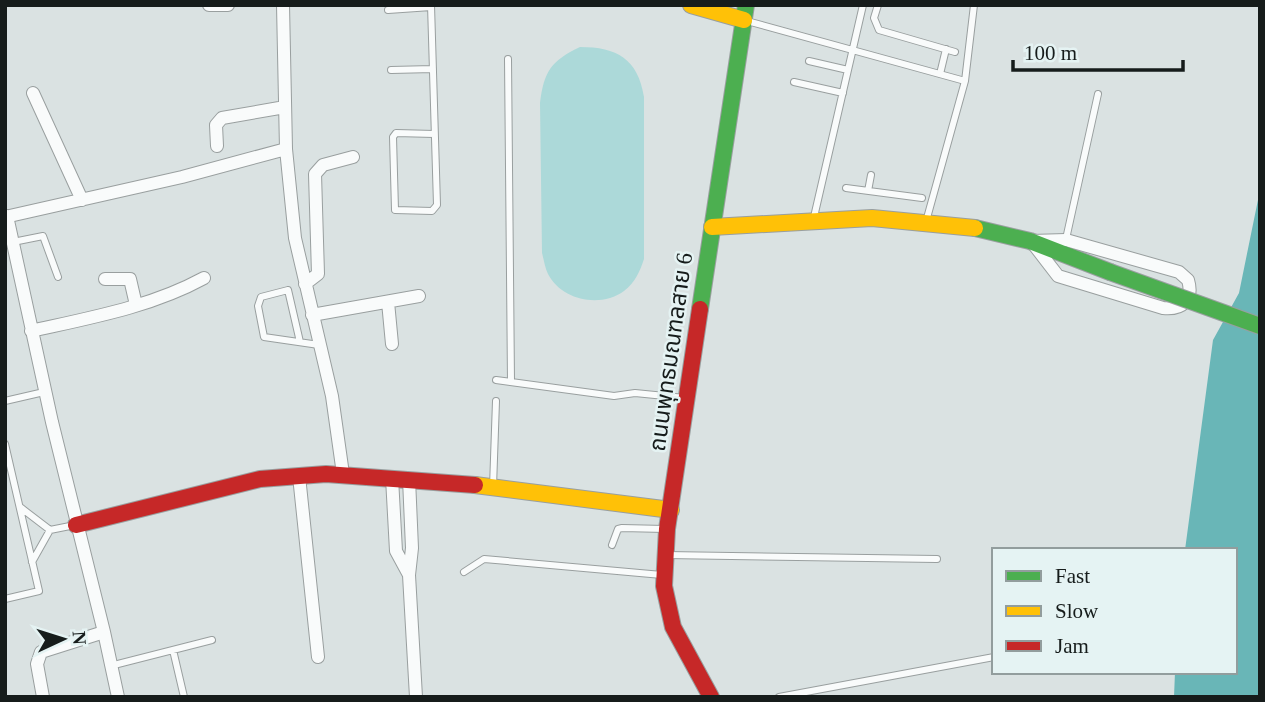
<svg xmlns="http://www.w3.org/2000/svg" width="1265" height="702" viewBox="0 0 1265 702" font-family="'Times New Roman','Noto Sans Thai',serif">
	<rect width="100%" height="100%" fill="#dae2e2"/>
	<!-- green -->
	<path fill="#acd9d9" d="M580 47C617 47 638 59 644 97V259C640 271 635 283 624 291 601 308 562 301 548 274 545 268 544 260 542 253L540 103C544 71 551 61 580 47Z"/>
	<!-- water -->
	<path fill="#69b6b7" d="M1260 190V697H1174L1175 672H1235V550H1185L1213 340 1239 293Z"/>
	<g fill="none" stroke-linecap="round" stroke-linejoin="round">
		<!-- lane casing -->
		<g stroke="#999f9f" stroke-width="8">
			<path id="lane" d="M431 5 437 205 432 211 395 210 393 137 396 133 434 134
				M878 5 874 18 879 30 955 52
				M388 10 431 7
				M747 21 965 81
				M508 59 511 382
				M809 61 848 70
				M391 70 433 69
				M940 74 946 49
				M794 82 843 93
				M846 188 922 198
				M868 191 871 175
				M814 217 863 5
				M927 218 965 81 974 5
				M1066 239 1098 94
				M13 242 43 236 58 277
				M300 342 288 290 261 297 258 306 264 337 319 345
				M496 380 614 396 635 393 685 398
				M5 401 44 392
				M5 444 39 591 5 599
				M493 487 496 401
				M20 507 50 530 32 562
				M50 530 75 525
				M612 545 618 529 622 528 665 529
				M666 555 937 559
				M464 572 484 559 662 575
				M173 650 184 697
				M110 666 212 640
				M779 697 994 657"/>
		</g>
		<!-- street casing -->
		<g stroke="#999f9f" stroke-width="14">
			<path id="street" d="M209 5H228
				M283 5 286 149 295 238 332 396 343 474
				M33 93 82 200
				M217 146 216 125 222 118 285 107
				M7 216 52 422 104 632 41 652 37 664 43 697
				M5 217 182 177 286 149
				M1066 240 1179 272 1188 280C1194 300 1182 310 1163 308L1058 276 1031 241Z
				M105 279H130L136 305
				M305 284 318 274 315 174 323 165 353 157
				M388 302 392 344
				M312 315 419 296
				M31 331C89 318 151 307 204 278
				M299 476 318 657
				M392 478 396 551 409 575
				M409 479 412 548 409 575 416 697
				M104 632 118 697"/>
		</g>
		<!-- fast casing -->
		<g stroke="#999f9f" stroke-width="18">
			<path id="fast" d="M975 228 1030 241 1110 272
				M700 309 746 5"/>
		</g>
		<!-- slow casing -->
		<g stroke="#999f9f" stroke-width="18">
			<path id="slow" d="M691 5 744 20
				M712 227 872 218 975 228
				M475 485 671 510"/>
		</g>
		<!-- jam casing -->
		<g stroke="#999f9f" stroke-width="18">
			<path id="jam" d="M700 309 667 529 664 586 673 627 711 697
				M76 525 260 479 326 474 475 485"/>
		</g>
		<!-- lane -->
		<use href="#lane" stroke="#f9fbfb" stroke-width="6"/>
		<!-- street -->
		<use href="#street" stroke="#f9fbfb" stroke-width="12"/>
		<!-- fast -->
		<use href="#fast" stroke="#4caf50" stroke-width="16"/>
		<!-- slow -->
		<use href="#slow" stroke="#ffc107" stroke-width="16"/>
		<!-- jam -->
		<use href="#jam" stroke="#c62828" stroke-width="16"/>
		<!-- fast-bridge casing -->
		<g stroke="#999f9f" stroke-width="18" stroke-linecap="butt">
			<path id="fast-bridge" d="M1110 272 1260 326"/>
		</g>
		<!-- fast-bridge -->
		<use href="#fast-bridge" stroke="#4caf50" stroke-width="16"/>
	</g>
	<g text-anchor="middle" dominant-baseline="central" stroke-width="5" stroke-linejoin="round" paint-order="stroke">
		<!-- street labels -->
		<g font-size="23" fill="#161c1b" stroke="#e5f3f3">
			<text transform="translate(671 352) rotate(-82)">ถนนพุทธมณฑลสาย 6</text>
		</g>
	</g>
	<!-- border -->
	<rect width="1265" height="702" fill="none" stroke="#161c1b" stroke-width="14"/>
	<!-- legend -->
	<rect x="992" y="548" width="245" height="126" fill="#e5f3f3" stroke="#929d9d" stroke-width="2"/>
	<rect x="1006" y="571" width="35" height="10" fill="#4caf50" stroke="#929d9d" stroke-width="2"/>
	<text x="1055" y="583" font-size="21" fill="#161c1b">Fast</text>
	<rect x="1006" y="606" width="35" height="10" fill="#ffc107" stroke="#929d9d" stroke-width="2"/>
	<text x="1055" y="618" font-size="21" fill="#161c1b">Slow</text>
	<rect x="1006" y="641" width="35" height="10" fill="#c62828" stroke="#929d9d" stroke-width="2"/>
	<text x="1055" y="653" font-size="21" fill="#161c1b">Jam</text>
	<!-- north arrow -->
	<g transform="translate(63 639) rotate(86)" stroke="#e5f3f3" stroke-width="5" paint-order="stroke">
	<path d="M0-5L12 26L0 18L-12 26Z" fill="#161c1b"/>
	<text y="-10" font-size="19" font-weight="bold" text-anchor="middle" fill="#161c1b">N</text>
	</g>
	<!-- scale -->
	<path d="M1013 60v10h170v-10" fill="none" stroke="#161c1b" stroke-width="3.5"/>
	<text x="1024" y="60" font-size="21" fill="#161c1b" stroke="#e5f3f3" stroke-width="5" paint-order="stroke">100 m</text>
</svg>
